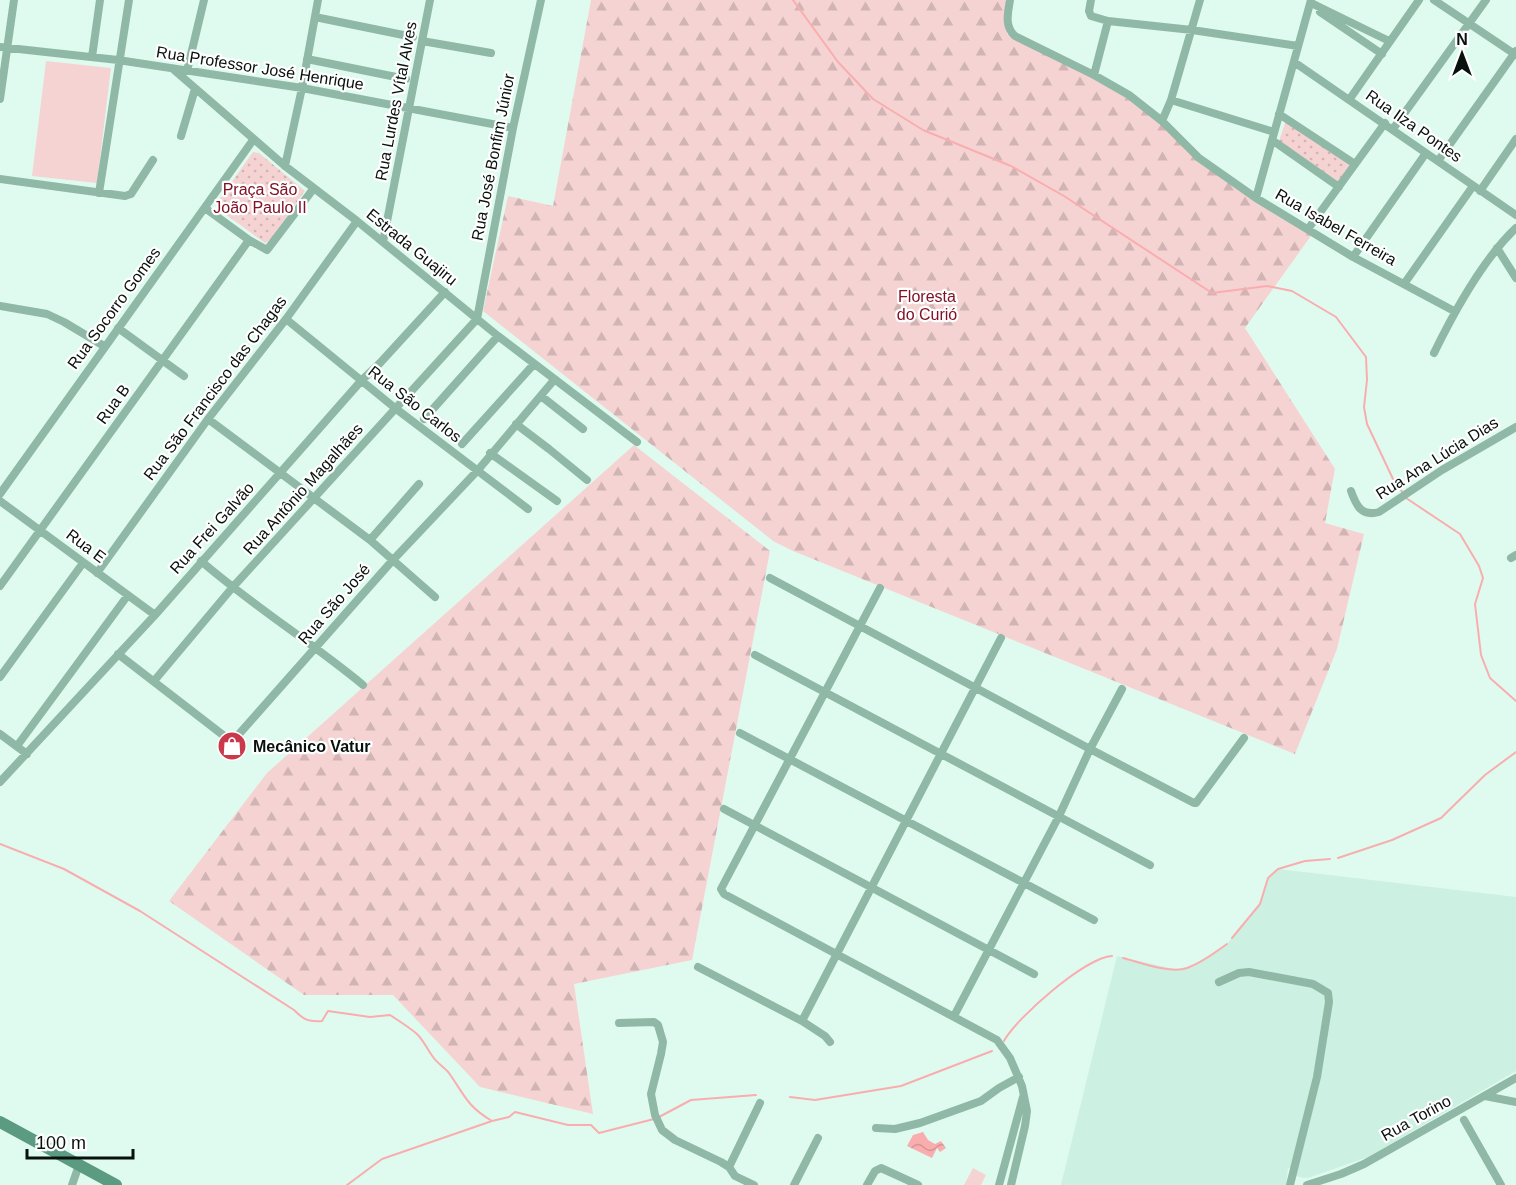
<svg xmlns="http://www.w3.org/2000/svg" width="1516" height="1185" viewBox="0 0 1516 1185" font-family="Arial,sans-serif">
	<defs>
		<pattern id="forest-firs" width="22" height="20" patternUnits="userSpaceOnUse" patternTransform="scale(1.5)"><rect width="22" height="20" fill="#f6d3d3"/><path d="M5 1l3.5 6h-7zM16 11l3.5 6h-7z" fill="#d1b4b4"/></pattern>
		<pattern id="park-dots" width="8" height="8" patternUnits="userSpaceOnUse" patternTransform="scale(1.5)"><rect width="8" height="8" fill="#f6d3d3"/><path d="M2 2h.1M6 6h.1" fill="none" stroke="#d1b4b4" stroke-width="1.8" stroke-linecap="round"/></pattern>
		<pattern id="water-waves" width="16" height="10" patternUnits="userSpaceOnUse" patternTransform="scale(1.5)"><rect width="16" height="10" fill="#f9adae"/><path d="M0 5q4-4 8 0t8 0" fill="none" stroke="#d49494"/></pattern>
	</defs>
	<rect width="100%" height="100%" fill="#dffbef"/>
	<!-- built -->
	<path fill="#ccf0e1" d="M1278 869 1516 897V1071L1368 1157 1311 1177 1304 1178 1291 1175 1293 1170 1288 1168 1286 1185H1061L1117 956 1174 969H1185L1203 961 1227 944 1260 904 1268 878Z"/>
	<!-- grass -->
	<path fill="#f6d3d3" d="M46 61 111 68 97 183 32 176Z
		M973 1168 986 1175 981 1185H964Z"/>
	<!-- forest -->
	<path fill="url(#forest-firs)" d="M591 0H1012L1007 34 1109 83 1169 123 1197 156 1313 233 1245 328 1335 469 1325 523 1364 534 1337 649 1295 754 793 551 773 541 483 311 508 196 553 206Z
		M634 445 770 551 692 960 574 984 593 1114 480 1087 393 995H304L169 901 267 773Z"/>
	<!-- park -->
	<path fill="url(#park-dots)" d="M1286 120 1351 164 1339 182 1279 141Z
		M253 152 259 153 305 191 271 239 265 243 217 208 216 204Z"/>
	<!-- water -->
	<path fill="url(#water-waves)" d="M923 1132 928 1140 935 1144 941 1141 946 1148 940 1152 937 1148 932 1158 907 1146 913 1135Z"/>
	<g fill="none" stroke-linecap="round" stroke-linejoin="round">
		<!-- stream -->
		<path stroke="#f9adae" stroke-width="2" d="M793 0 838 62 873 99 923 130 1011 166 1064 196 1212 293 1267 286 1292 291 1336 317 1366 357 1367 380 1364 407 1367 424 1393 479 1403 493
			M1406 498 1460 534 1479 566 1483 578 1475 604 1481 655 1490 678 1516 701
			M0 844 64 869 140 911 294 1010C304 1020 308 1022 322 1021L328 1011 370 1017 390 1015C399 1021 409 1027 417 1034 424 1041 427 1049 433 1057 437 1063 444 1067 449 1073 465 1096 467 1106 492 1121
			M1338 858 1392 840 1441 818 1485 775 1516 752
			M1232 938 1260 904 1268 878 1278 869 1305 861 1330 859
			M1123 958C1139 962 1170 974 1187 968 1202 963 1214 953 1227 944
			M1004 1041C1016 1018 1086 957 1112 956
			M790 1097 815 1100 901 1086 992 1051
			M659 1117 691 1100 756 1095
			M347 1185 382 1159 492 1121 509 1117 515 1112 568 1125H591L599 1133 654 1119"/>
		<!-- street -->
		<path stroke="#90b8a7" stroke-width="8" d="M1010 0C1008 13 1004 26 1015 36L1094 75 1129 95 1162 121 1199 158 1256 198 1353 257 1454 311
			M1091 0 1089 11 1091 16 1108 21 1192 30 1298 46
			M1434 0 1516 55
			M1311 3 1389 41
			M1320 12 1382 54
			M315 17 413 37
			M422 41 491 53
			M0 47 118 60 302 88 513 128
			M92 57 100 0
			M307 59 406 79
			M1294 62 1516 215
			M173 69 285 166 357 221 498 336 637 442
			M187 71 204 0
			M1094 75 1108 21
			M0 99 14 0
			M1171 100 1274 132
			M1349 100 1419 0
			M1279 114 1355 164
			M1162 121 1171 100 1200 0
			M1393 129 1486 0
			M181 136 195 89
			M1272 140 1339 187
			M1438 161 1516 51
			M285 166 302 88 318 0
			M0 179 125 196 131 194 153 160
			M1480 191 1516 139
			M99 193 129 0
			M1256 198 1311 0
			M205 208 249 240 267 250 314 188
			M1308 229 1385 123
			M383 242 430 0
			M1497 248 1516 278
			M1353 257 1426 153
			M1404 284 1473 186
			M0 306 47 314 64 322 104 346
			M286 319 395 408 528 509
			M118 328 184 376
			M1434 353C1454 312 1482 260 1516 228
			M541 396 583 429
			M208 419 370 540 435 597
			M424 419 498 336
			M516 424 549 449 587 480
			M462 444 534 364
			M490 453 557 501
			M1351 491C1356 505 1361 517 1379 512L1442 470 1516 427
			M0 494 253 140
			M0 501 155 615
			M370 540 419 484
			M1511 558 1516 555
			M201 561C253 606 311 642 363 685
			M97 573 208 419 286 319 357 221
			M770 578 1090 749 1194 803H1196L1244 738
			M0 586 249 240
			M880 588 721 889 724 894 997 1040 1010 1058 1022 1086 1027 1111 1025 1126 1011 1185
			M118 654 232 742 392 561 478 470 554 380
			M755 655 1150 865
			M0 677 83 563
			M154 681 232 588 477 319 513 128 541 0
			M740 733 1094 920
			M0 734 27 754
			M17 746 128 595
			M0 782 155 615 361 381 380 363 445 292
			M724 809 1034 974
			M698 967 802 1021 825 1036 830 1042
			M1219 982 1239 973 1249 972 1313 984 1328 993 1329 1002 1317 1077 1290 1185
			M954 1016 1059 816 1090 749 1122 689
			M802 1021 1001 638
			M619 1023 654 1022 658 1025 663 1042 661 1054 651 1094 655 1115 662 1130 675 1140 721 1162 729 1167 735 1176 754 1185
			M1485 1096 1516 1102
			M1464 1120 1501 1185
			M876 1128 895 1129 920 1123 981 1101 999 1088 1019 1077
			M729 1167 760 1103
			M72 1185 79 1165
			M794 1185 818 1138
			M867 1185 875 1171 881 1168 918 1185
			M999 1185 1023 1097
			M1307 1185 1341 1174 1364 1164 1516 1078"/>
		<!-- secondary -->
		<path stroke="#5b9b82" stroke-width="12" d="M0 1122 116 1185"/>
	</g>
	<!-- icons -->
	<defs>
		<g id="shop-disc" transform="scale(1.5)"><circle r="9.5" fill="#c9394b" stroke="#fff"/><path d="M-5-2.5h2.3a2.7 3.5 0 0 1 5.4 0H5L5.5 6h-11ZM-1.5-2.5h3a1.5 2.3 0 0 0-3 0Z" fill="#fff"/></g>
	</defs>
	<g fill-rule="evenodd">
		<use href="#shop-disc" x="232" y="746"/>
	</g>
	<g text-anchor="middle" dominant-baseline="central" stroke-width="4.5" stroke-linejoin="round" paint-order="stroke">
		<!-- street labels -->
		<g font-size="16" fill="#08110e" stroke="#fff">
			<text transform="translate(260 68) rotate(9)">Rua Professor José Henrique</text>
			<text transform="translate(396 101) rotate(-79)">Rua Lurdes Vítal Alves</text>
			<text transform="translate(1414 126) rotate(35)">Rua Ilza Pontes</text>
			<text transform="translate(493 157) rotate(-79)">Rua José Bonfim Júnior</text>
			<text transform="translate(1336 227) rotate(30)">Rua Isabel Ferreira</text>
			<text transform="translate(412 247) rotate(39)">Estrada Guajiru</text>
			<text transform="translate(114 308) rotate(-54)">Rua Socorro Gomes</text>
			<text transform="translate(215 388) rotate(-53)">Rua São Francisco das Chagas</text>
			<text transform="translate(113 404) rotate(-54)">Rua B</text>
			<text transform="translate(415 404) rotate(38)">Rua São Carlos</text>
			<text transform="translate(1437 458) rotate(-32)">Rua Ana Lúcia Dias</text>
			<text transform="translate(303 489) rotate(-48)">Rua Antônio Magalhães</text>
			<text transform="translate(212 528) rotate(-48)">Rua Frei Galvão</text>
			<text transform="translate(86 546) rotate(37)">Rua E</text>
			<text transform="translate(334 604) rotate(-49)">Rua São José</text>
			<text transform="translate(1416 1118) rotate(-29)">Rua Torino</text>
		</g>
		<!-- park labels -->
		<g font-size="16" fill="#801226" stroke="#fff">
			<text x="260" y="189">Praça São<tspan x="260" dy="18">João Paulo II</tspan></text>
			<text x="927" y="296">Floresta<tspan x="927" dy="18">do Curió</tspan></text>
		</g>
		<!-- poi labels -->
		<g font-size="16" font-weight="bold" fill="#08110e" stroke="#fff" text-anchor="start">
			<text x="253" y="746">Mecânico Vatur</text>
		</g>
	</g>
	<!-- north arrow -->
	<g transform="translate(1462 54)" stroke="#ffffff" stroke-width="4.5" paint-order="stroke">
	<path d="M0-4.5L10 22L0 15L-10 22Z" fill="#08110e"/>
	<text y="-9" font-size="16" font-weight="bold" text-anchor="middle" fill="#08110e">N</text>
	</g>
	<!-- scale -->
	<path d="M27 1149v9h106v-9" fill="none" stroke="#08110e" stroke-width="3"/>
	<text x="36" y="1149" font-size="18" fill="#08110e" stroke="#ffffff" stroke-width="4.5" paint-order="stroke">100 m</text>
</svg>
